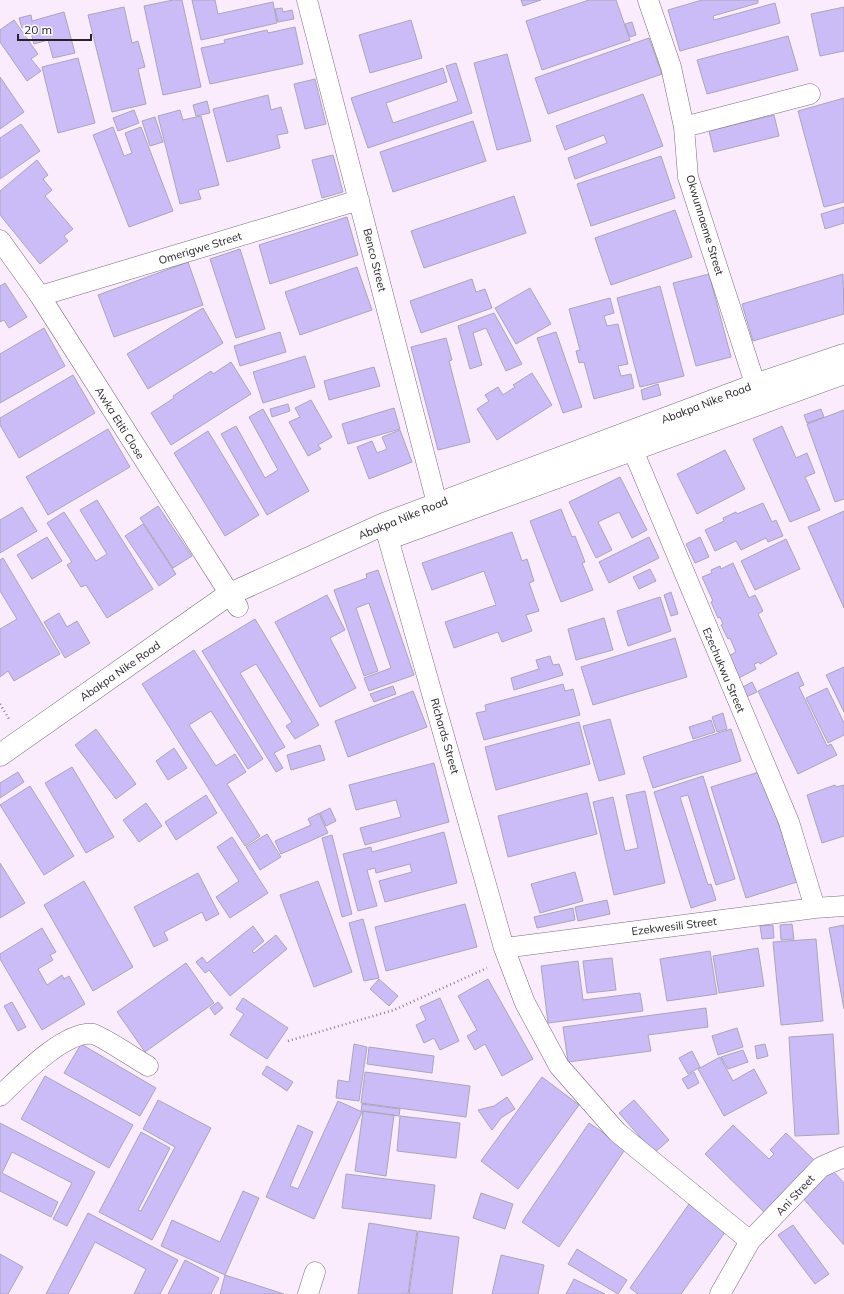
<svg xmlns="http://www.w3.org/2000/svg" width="844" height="1294" viewBox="0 0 844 1294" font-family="Mulish,sans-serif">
	<rect width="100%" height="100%" fill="#faebfd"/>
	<!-- building -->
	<path fill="#cbbcf7" stroke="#aaa6ba" d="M173 0H182L201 87 163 95 144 6Z
		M192 0H215L218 14 273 2 277 23 201 40Z
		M521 0H541L523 6Z
		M589 0H616L630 40 542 70 526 21Z
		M702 0H758V3L713 16 714 20 775 3 780 23 680 51 668 10Z
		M124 7 132 43 138 41 145 67 138 69 146 104 112 112 88 15Z
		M844 7V51L820 56 811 14Z
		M282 8 283 12 292 10 294 19 278 22 275 9Z
		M64 12 75 53 53 58 48 40 34 44 29 26 22 28 19 18 31 15 32 21Z
		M14 20 38 54 31 59 41 71 27 81 0 42V30Z
		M411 20 422 58 370 73 359 35Z
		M632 22 636 35 630 37 625 24Z
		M295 27 303 64 210 84 201 48 225 43 224 40 267 30 268 33Z
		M788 36 798 70 707 94 697 60Z
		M649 38 662 74 548 114 535 78Z
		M507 54 531 141 497 150 474 63Z
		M78 58 95 123 58 133 42 67Z
		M456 63 472 113 368 148 351 98 443 68 447 82 386 103 393 123 458 101 446 66Z
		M0 77 24 112 0 129Z
		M315 79 326 124 305 129 294 84Z
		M643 94 663 146 575 179 568 158 607 143 604 135 565 150 556 126Z
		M268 95 271 110 281 107 288 133 277 135 280 148 227 162 213 109Z
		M844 98V202L824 207 798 111Z
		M207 101 210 113 196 116 193 105Z
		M134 110 139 123 118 131 113 118Z
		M180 110 183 120 201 116 219 185 198 190 201 199 180 204 158 116Z
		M774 115 779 136 714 152 709 131Z
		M155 117 163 142 150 146 142 121Z
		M473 121 486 161 393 192 380 152Z
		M21 124 40 151 0 179V138Z
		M113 127 124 156 132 153 125 133 141 127 173 211 129 227 93 135Z
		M333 155 343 192 322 198 312 160Z
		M661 156 675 198 591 226 577 184Z
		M37 160 48 175 43 179 52 190 45 196 73 229 64 236 68 241 40 264 0 215V191Z
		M514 196 526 233 424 268 411 231Z
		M844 207V223L825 229 821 214Z
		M675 210 692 257 611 285 595 238Z
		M347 217 358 255 270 284 259 245Z
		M240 249 265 329 236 338 210 259Z
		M188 262 203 305 114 337 98 295Z
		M357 267 372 310 300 335 285 292Z
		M709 274 731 357 696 366 673 283Z
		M843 274 844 314 753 341 742 304Z
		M472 279 476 292 485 289 492 308 421 333 410 301Z
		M5 283 27 317 9 328 4 320 0 322V286Z
		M660 286 684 376 640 387 617 298Z
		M530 288 551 324 516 344 495 308Z
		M610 298 614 313 604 316 607 326 618 324 628 364 618 366 621 376 631 374 634 388 594 399 584 362 579 363 576 351 580 350 569 309Z
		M203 308 223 343 148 389 127 354Z
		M494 313 522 364 506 371 486 328 473 333 482 365 470 369 458 326Z
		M44 328 65 366 0 403V354Z
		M280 332 286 352 240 366 234 346Z
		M556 332 582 407 563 413 537 338Z
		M446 338 452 360 449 361 470 442 438 450 411 347Z
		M305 356 315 387 263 403 253 372Z
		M231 362 251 394 171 445 151 413 174 398 173 396 211 371 213 374Z
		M374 367 380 386 329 400 324 381Z
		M532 373 552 405 497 440 477 409 489 401 485 395 498 387 503 395 515 387 513 385Z
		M73 375 95 413 19 458 0 425V418Z
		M658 384 661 395 643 400 641 390Z
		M311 400 332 437 318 445 321 449 308 456 289 422 300 417 295 408Z
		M288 404 290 411 272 417 270 409Z
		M394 408 400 429 348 444 342 424Z
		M263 409 309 491 267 515 221 434 236 426 265 478 278 470 249 417Z
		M821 409 824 417 807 423 804 415Z
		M844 410V499L835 502 807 424Z
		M782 426 796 458 807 453 815 473 805 477 820 510 790 522 753 439Z
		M108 429 130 467 48 515 26 477Z
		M400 430 412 462 369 479 357 447 372 441 377 453 387 449 382 437Z
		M208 431 259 515 225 536 174 453Z
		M725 450 745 489 697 514 677 474Z
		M620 477 647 530 632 538 619 512 598 522 612 550 596 558 569 502Z
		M97 500 153 589 107 618 86 585 81 587 67 565 72 562 47 523 64 512 96 561 107 554 80 510Z
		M763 503 772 522 776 520 783 536 768 542 766 538 741 550 736 541 715 551 705 530 724 521 723 518 736 512 737 514Z
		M158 506 192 556 173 568 140 518Z
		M22 507 37 531 0 553V520Z
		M561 509 572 537 575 536 585 562 582 563 593 590 561 602 530 521Z
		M844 511V608L808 527Z
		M143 524 176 574 159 586 125 536Z
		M512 532 522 561 527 559 534 581 529 583 539 611 526 615 532 631 502 642 498 632 454 648 445 622 496 605 484 571 432 590 422 563Z
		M47 537 62 561 32 579 17 555Z
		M649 537 659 558 609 583 599 562Z
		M700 537 709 557 695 563 686 544Z
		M786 539 800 569 755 590 741 561Z
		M3 558 60 654 14 681 8 671 0 677V629L17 619 0 591V560Z
		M733 563 749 598 755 595 763 611 758 614 777 654 760 664 759 662 754 664 756 669 735 680 725 658 736 652 730 638 728 639 721 625 723 624 720 617 718 618 711 602 713 601 702 577 712 573 711 570 720 566 721 569Z
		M650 569 656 581 639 589 633 577Z
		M378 570 414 675 369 691 364 678 391 668 369 603 356 608 378 671 364 676 334 590 367 578 366 574Z
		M671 592 678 614 671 616 664 595Z
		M327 595 345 630 330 638 356 688 320 707 275 622Z
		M660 597 671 631 628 646 617 611Z
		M59 613 67 627 77 621 90 643 65 658 44 622Z
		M604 618 613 650 576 660 568 629Z
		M255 619 319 725 295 739 286 726 292 722 256 664 240 673 285 747 274 753 283 768 276 772 202 651Z
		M675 638 687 677 593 705 581 667Z
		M194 650 263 759 248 769 211 711 189 725 216 766 235 754 246 772 227 784 260 836 245 846 142 684Z
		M550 656 553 665 559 664 563 675 514 690 511 678 539 669 536 660Z
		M844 667V712L826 675Z
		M798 672 804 685 799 687 827 746 831 744 837 755 798 774 758 691Z
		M752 682 757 692 746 697 741 688Z
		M563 684 565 691 573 689 580 715 484 740 476 713 486 711 485 705Z
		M393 686 396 694 374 702 370 694Z
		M827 688 844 723V735L828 743 806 698Z
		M413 691 427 727 348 757 335 721Z
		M723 713 727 729 717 732 712 717Z
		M610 719 625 774 599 781 583 726Z
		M711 720 715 732 693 739 689 727Z
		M579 722 590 764 496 790 485 747Z
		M96 729 136 784 116 799 75 745Z
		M731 729 741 761 653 788 643 757Z
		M320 745 325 760 291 770 287 755Z
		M174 748 187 768 168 780 156 761Z
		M434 763 449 822 365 845 360 828 401 817 396 800 356 810 349 785Z
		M72 767 114 837 86 853 45 783Z
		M762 771 797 882 746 898 711 787Z
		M18 772 24 782 0 798V783Z
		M703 776 735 879 716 885 688 795 680 797 708 885 711 884 716 900 691 908 654 792Z
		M835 785 836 787 844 785V836L822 843 807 795Z
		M30 786 74 856 44 875 0 805Z
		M645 791 665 883 614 895 593 802 613 797 625 851 638 848 626 795Z
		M587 793 597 834 508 857 498 816Z
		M206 795 217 813 176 840 165 822Z
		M146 803 162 826 139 842 123 820Z
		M330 808 336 821 326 826 320 813Z
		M319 813 328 833 281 854 275 841 311 825 308 819Z
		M444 832 457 883 385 902 379 881 412 872 410 864 376 873 375 868 367 870 377 906 358 911 343 854 371 847 372 852Z
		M267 834 281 857 260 870 246 847Z
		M332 835 352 914 342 917 322 838Z
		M232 837 268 893 230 918 216 897 239 881 217 847Z
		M0 863 25 903 0 918Z
		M575 872 583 901 540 913 531 884Z
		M198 873 219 914 206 921 202 912 164 932 168 940 154 947 134 907Z
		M84 881 133 967 93 991 44 905Z
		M318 881 352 972 314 987 280 895Z
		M607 900 610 914 578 921 575 907Z
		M465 904 477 947 386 971 375 927Z
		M573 908 575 920 537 928 534 917Z
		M363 919 379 978 364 981 349 923Z
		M792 924 794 939 781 940 780 925Z
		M773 925 774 938 762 939 760 926Z
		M844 925V1009L829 928Z
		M253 926 264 941 252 951 254 953 276 935 287 949 230 996 209 970 205 973 196 962 202 957 207 963Z
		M42 928 56 952 50 955 53 960 38 969 47 985 62 975 64 979 69 976 85 1004 42 1030 0 959V954Z
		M816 939 823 1021 781 1025 773 942Z
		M758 948 764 986 719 993 713 956Z
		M710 951 717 994 667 1001 660 959Z
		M612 958 616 990 587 993 583 961Z
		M578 961 583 1000 640 993 643 1011 548 1023 541 966Z
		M186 963 214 1003 145 1052 117 1012Z
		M379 979 398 996 389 1006 370 989Z
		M488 979 533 1059 502 1076 485 1044 475 1050 467 1036 477 1030 458 996Z
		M243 998 288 1028 267 1059 230 1035 244 1014 236 1009Z
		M440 998 459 1041 440 1050 434 1038 424 1043 416 1025 426 1020 420 1007Z
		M12 1002 26 1027 18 1031 4 1006Z
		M218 1002 223 1008 215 1015 210 1008Z
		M706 1008 708 1027 648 1035 651 1051 568 1062 563 1027Z
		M737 1028 743 1047 718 1055 712 1036Z
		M833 1034 839 1134 795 1136 789 1037Z
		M81 1044 156 1088 140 1116 64 1073Z
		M354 1044 367 1047 359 1101 336 1098 338 1080 349 1082Z
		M765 1044 768 1056 757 1059 755 1046Z
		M369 1047 434 1056 432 1073 367 1064Z
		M743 1050 748 1062 728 1069 721 1057Z
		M692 1051 700 1067 688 1074 679 1058Z
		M720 1057 733 1081 754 1069 767 1093 724 1116 698 1069Z
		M267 1066 293 1082 287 1091 262 1074Z
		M365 1072 470 1086 466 1117 361 1103Z
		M694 1072 699 1083 688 1089 682 1079Z
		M45 1076 133 1125 109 1168 21 1119Z
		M542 1077 579 1105 518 1189 481 1161Z
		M507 1097 515 1109 501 1118 492 1130 478 1110 494 1106Z
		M158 1100 211 1128 152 1240 99 1212 141 1132 170 1148 138 1210 141 1211 175 1147 143 1129Z
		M634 1100 669 1140 654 1153 619 1113Z
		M338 1101 362 1112 314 1219 266 1197 298 1125 313 1132 290 1186 298 1189Z
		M362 1104 400 1109 399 1116 361 1111Z
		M363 1111 394 1115 386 1176 355 1171Z
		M400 1116 460 1123 456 1158 397 1151Z
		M0 1123 95 1172 67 1226 53 1219 72 1183 12 1152 2 1173 58 1202 51 1217 0 1191Z
		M589 1123 626 1148 559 1247 522 1222Z
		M733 1125 769 1159 774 1154 770 1150 786 1133 816 1162 766 1214 705 1154Z
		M832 1170 844 1183V1245L802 1197Z
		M346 1174 435 1185 431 1219 342 1208Z
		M243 1191 259 1198 225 1275 161 1246 172 1220 220 1242Z
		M481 1193 513 1204 505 1229 473 1218Z
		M689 1204 726 1231 681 1294H638L630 1288Z
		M88 1213 178 1260 160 1294H134L146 1269 95 1242 68 1294H46Z
		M369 1223 417 1231 408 1294H358Z
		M793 1225 829 1274 815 1284 778 1235Z
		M418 1231 459 1237 452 1294H409Z
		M577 1249 627 1280 618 1294 568 1264Z
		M0 1254 23 1267 8 1294H0Z
		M501 1255 544 1265 538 1294H492Z
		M185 1260 219 1278 211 1294H168Z
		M225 1275 284 1294H220Z
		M574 1279 605 1294H566Z"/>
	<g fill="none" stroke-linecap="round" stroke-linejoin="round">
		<!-- minor casing -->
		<g stroke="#7a6c7c" stroke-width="21">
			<path id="minor" d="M307 0 441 519
				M648 0 671 67 684 127 688 177 760 399
				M684 127 810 94
				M0 240 40 296 238 607
				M40 296 359 200
				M627 436 789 822 815 908
				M384 524 504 948 525 1003 559 1066 617 1132 750 1241
				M504 948 815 908 844 906
				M0 1096C19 1078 65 1030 93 1034 100 1035 139 1061 148 1066
				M308 1294 315 1272
				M720 1294 750 1241 821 1167 844 1157"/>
		</g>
		<!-- primary casing -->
		<g stroke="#7a6c7c" stroke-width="23">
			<path id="primary" d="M395 536 844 373
				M0 755 228 595 384 524 755 385 844 355"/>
		</g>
		<!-- path -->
		<path stroke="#8d848f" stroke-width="2.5" stroke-dasharray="1 3" stroke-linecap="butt" d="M0 704 9 719
			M288 1041 394 1010 487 968"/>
		<!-- minor -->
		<use href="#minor" stroke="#fff" stroke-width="20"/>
		<!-- primary -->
		<use href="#primary" stroke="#fff" stroke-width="22"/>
	</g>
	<g text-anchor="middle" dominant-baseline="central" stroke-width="3.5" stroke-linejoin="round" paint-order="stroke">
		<!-- street labels -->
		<g font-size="11" fill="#272228" stroke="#fefefe">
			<text transform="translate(705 225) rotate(73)">Okwunnaeme Street</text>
			<text transform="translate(200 248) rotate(-17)">Omerigwe Street</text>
			<text transform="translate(375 260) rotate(76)">Benco Street</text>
			<text transform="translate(706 403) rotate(-21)">Abakpa Nike Road</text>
			<text transform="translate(120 423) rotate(58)">Awka Etiti Close</text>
			<text transform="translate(403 518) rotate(-22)">Abakpa Nike Road</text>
			<text transform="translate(724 670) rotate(67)">Ezechukwu Street</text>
			<text transform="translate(120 671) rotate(-35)">Abakpa Nike Road</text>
			<text transform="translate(445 736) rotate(74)">Richards Street</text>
			<text transform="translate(674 926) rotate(-7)">Ezekwesili Street</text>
			<text transform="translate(795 1195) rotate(-47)">Ani Street</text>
		</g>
	</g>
	<!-- scale -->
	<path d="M18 34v6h73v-6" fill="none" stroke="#272228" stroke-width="2"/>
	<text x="24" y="34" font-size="12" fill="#272228" stroke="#fefefe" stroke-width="3" paint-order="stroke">20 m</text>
</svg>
